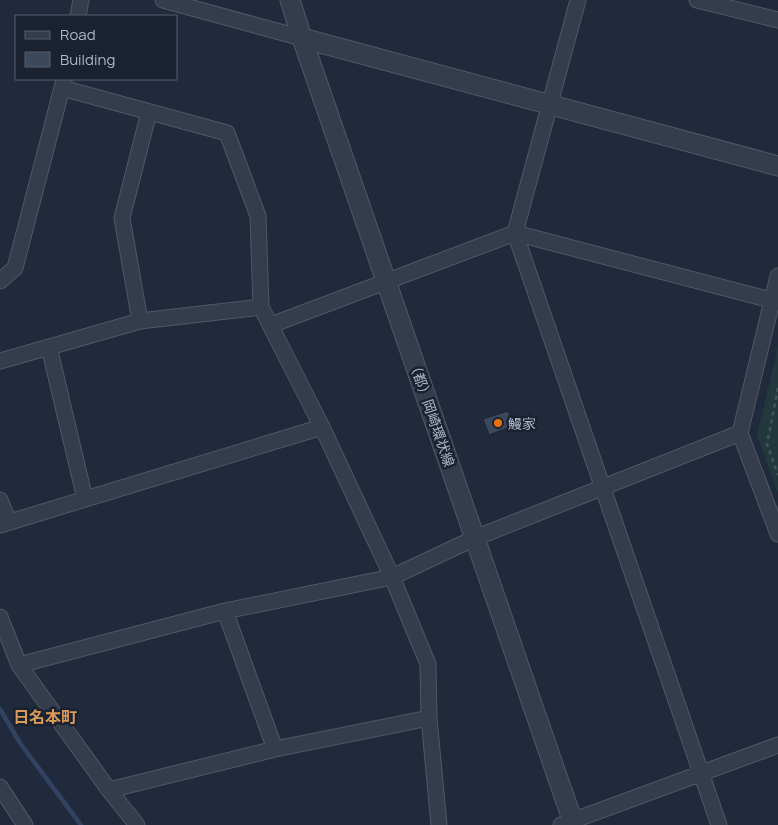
<svg xmlns="http://www.w3.org/2000/svg" width="778" height="825" viewBox="0 0 778 825" font-family="Manrope,'Noto Sans JP',sans-serif">
	<rect width="100%" height="100%" fill="#212a3c"/>
	<!-- green -->
	<path fill="#23383d" d="M778 347V493L757 435Z"/>
	<g fill="none" stroke-linecap="round" stroke-linejoin="round">
		<!-- stream -->
		<path stroke="#324263" stroke-width="4.5" d="M0 709 20 743 81 825"/>
	</g>
	<!-- building -->
	<path fill="#3c485c" stroke="#1c2433" d="M508 411 513 426 489 435 483 419Z"/>
	<g fill="none" stroke-linecap="round" stroke-linejoin="round">
		<!-- minor casing -->
		<g stroke="#505767" stroke-width="17">
			<path id="minor" d="M163 0 302 38
				M578 0 515 233 719 825
				M697 0 778 20
				M78 16 81 0
				M62 88 227 133 258 216 261 307 322 427 392 577 428 664 429 718 439 825
				M778 276 740 433 778 534
				M0 281 15 268 64 80
				M140 321 122 218 149 112
				M271 325 515 233 778 302
				M49 347 85 499
				M0 361 140 321 261 307
				M0 500 9 522
				M0 525 322 427
				M225 611 275 749
				M0 617 19 665 109 790 137 825
				M19 665 225 611 392 577 475 538 740 433
				M0 787 25 825
				M109 790 275 749 429 718
				M561 825 778 745"/>
		</g>
		<!-- tertiary casing -->
		<g stroke="#505767" stroke-width="21">
			<path id="tertiary" d="M290 0 302 38 574 825
				M302 38 778 166"/>
		</g>
		<!-- path -->
		<path stroke="#41555b" stroke-width="2.5" stroke-dasharray="4 4" stroke-linecap="butt" d="M778 388 767 444 778 475"/>
		<!-- minor -->
		<use href="#minor" stroke="#353d4c" stroke-width="15"/>
		<!-- tertiary -->
		<use href="#tertiary" stroke="#353d4c" stroke-width="19"/>
	</g>
	<!-- markers -->
	<circle fill="#e8710a" stroke="#1a2231" stroke-width="2" cx="498" cy="423" r="5"/>
	<g text-anchor="middle" dominant-baseline="central" stroke-width="5" stroke-linejoin="round" paint-order="stroke">
		<!-- street labels -->
		<g font-size="14" fill="#b0b7c8" stroke="#1a2231">
			<text transform="translate(432 413) rotate(71)">（都）岡崎環状線</text>
		</g>
		<!-- poi labels -->
		<g font-size="14" fill="#b0b7c8" stroke="#1a2231" text-anchor="start">
			<text x="508" y="423">鰻家</text>
		</g>
		<!-- quarter labels -->
		<g font-size="16" font-weight="bold" fill="#db9b58" stroke="#1a2231">
			<text x="45" y="717">日名本町</text>
		</g>
	</g>
	<!-- legend -->
	<rect x="15" y="15" width="162" height="65" fill="#1a2231" stroke="#565e6d"/>
	<rect x="25" y="31" width="25" height="8" fill="#353d4c" stroke="#565e6d"/>
	<text x="60" y="40" font-size="15" fill="#b0b7c8">Road</text>
	<rect x="25" y="52" width="25" height="15" fill="#3c485c" stroke="#565e6d"/>
	<text x="60" y="65" font-size="15" fill="#b0b7c8">Building</text>
</svg>
